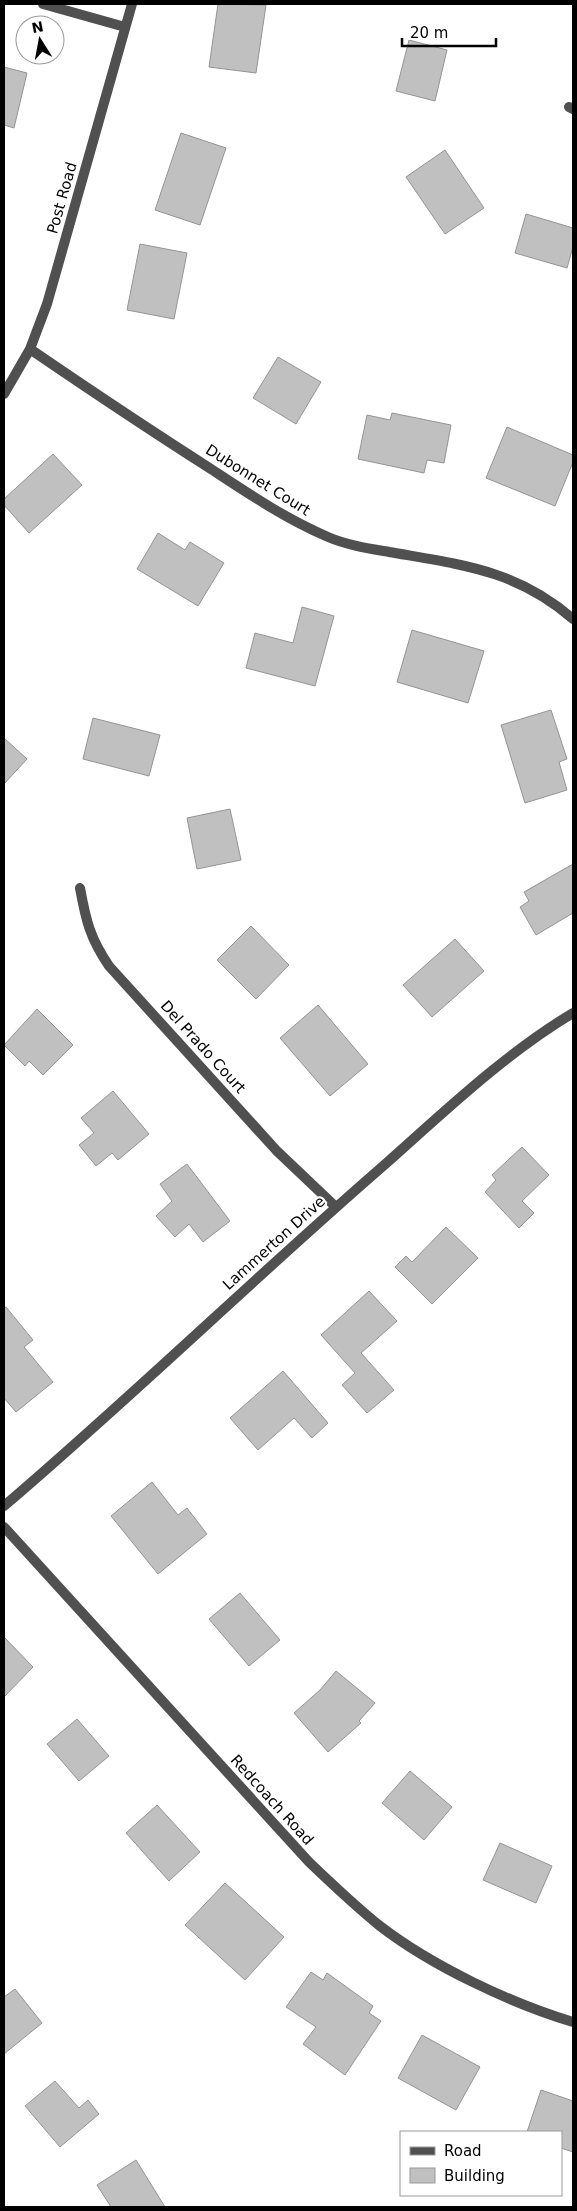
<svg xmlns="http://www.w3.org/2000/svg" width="577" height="2211" viewBox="0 0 577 2211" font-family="'DejaVu Sans',sans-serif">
	<rect width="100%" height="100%" fill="#fff"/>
	<!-- building -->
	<path fill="#c0c0c0" stroke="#949494" d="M218 4 266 5 256 73 209 67Z
		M409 40 447 50 435 101 396 91Z
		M4 67 27 73 14 128 4 125Z
		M181 133 226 148 200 225 155 210Z
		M445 150 484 208 445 234 406 177Z
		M526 214 573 228V247L567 268 515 253Z
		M140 244 187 253 174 319 127 310Z
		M278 357 321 382 296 424 253 398Z
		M392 413 451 425 444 463 427 460 424 473 358 459 367 415 390 420Z
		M507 427 573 455V462L555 506 486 478Z
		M53 454 82 485 29 533 4 505V499Z
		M158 533 185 550 190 542 224 563 198 606 137 569Z
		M302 607 334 616 315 686 246 668 255 633 293 643Z
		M412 630 484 651 468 703 397 682Z
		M551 710 567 759 559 762 567 790 525 803 501 725Z
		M93 718 160 735 149 776 83 759Z
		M4 738 27 759 4 784Z
		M230 809 241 860 197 869 187 818Z
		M573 864V913L536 935 520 907 529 901 524 892Z
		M251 926 289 965 256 999 217 960Z
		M455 939 484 971 432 1017 403 985Z
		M318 1005 368 1064 330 1096 280 1038Z
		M37 1009 73 1045 43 1075 29 1061 25 1066 4 1045Z
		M113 1091 149 1134 118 1160 112 1153 96 1166 79 1145 94 1133 81 1118Z
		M522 1147 549 1175 522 1201 534 1213 519 1228 485 1192 496 1180 492 1175Z
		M187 1164 230 1221 203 1242 189 1224 175 1237 156 1216 172 1201 160 1184Z
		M446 1227 478 1258 432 1304 395 1267 406 1256 412 1262Z
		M369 1291 397 1321 361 1353 394 1390 367 1413 342 1385 355 1373 321 1335Z
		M6 1307 33 1340 24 1347 53 1382 16 1412 4 1398V1308Z
		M283 1371 328 1423 312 1438 294 1418 258 1450 230 1418Z
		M152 1482 178 1515 187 1508 207 1534 158 1574 111 1516Z
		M240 1593 280 1640 249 1666 209 1619Z
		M4 1637 33 1667 4 1697Z
		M336 1671 375 1703 359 1721 361 1723 328 1752 294 1713 320 1690Z
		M77 1719 109 1756 79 1781 47 1744Z
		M410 1771 452 1807 424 1840 382 1803Z
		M157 1805 200 1852 169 1881 126 1833Z
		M500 1843 552 1866 536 1903 483 1880Z
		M225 1883 284 1937 245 1980 185 1925Z
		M311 1972 323 1980 327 1973 373 2006 369 2013 381 2021 345 2075 303 2044 316 2027 286 2007Z
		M15 1989 42 2023 4 2054V1997Z
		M422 2035 480 2067 456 2110 398 2078Z
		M55 2081 79 2108 88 2100 99 2114 60 2147 25 2106Z
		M541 2090 573 2101V2152L561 2148V2132H527Z
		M136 2160 165 2207H111L97 2185Z"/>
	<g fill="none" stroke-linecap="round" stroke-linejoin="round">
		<!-- minor -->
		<path stroke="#505050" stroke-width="10" d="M43 4 125 27
			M569 107 573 109
			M30 349C90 390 150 430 211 469 249 494 286 519 328 537 349 546 373 549 395 553 464 565 518 571 573 619
			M4 394 30 349 47 304 132 4
			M80 888C86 921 90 938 109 966L276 1150 336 1207
			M4 1506C133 1396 254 1278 382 1167 443 1113 503 1055 573 1013
			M4 1527 309 1862C332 1884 355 1906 380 1926 432 1966 510 2003 573 2022"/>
	</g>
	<g text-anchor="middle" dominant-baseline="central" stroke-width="4.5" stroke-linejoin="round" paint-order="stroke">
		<!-- street labels -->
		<g font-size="15" fill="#000" stroke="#fff">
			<text transform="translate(62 198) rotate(-74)">Post Road</text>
			<text transform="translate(258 480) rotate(32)">Dubonnet Court</text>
			<text transform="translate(203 1047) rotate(48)">Del Prado Court</text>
			<text transform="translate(274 1243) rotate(-42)">Lammerton Drive</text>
			<text transform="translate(272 1800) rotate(48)">Redcoach Road</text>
		</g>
	</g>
	<!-- border -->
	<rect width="577" height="2211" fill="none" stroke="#000000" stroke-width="10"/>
	<!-- legend -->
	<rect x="400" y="2131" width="162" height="65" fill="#ffffff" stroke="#999999"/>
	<rect x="410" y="2147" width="25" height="8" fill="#505050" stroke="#999999"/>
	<text x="444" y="2156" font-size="15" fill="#000000">Road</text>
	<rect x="410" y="2168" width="25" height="15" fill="#c0c0c0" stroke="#999999"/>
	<text x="444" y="2181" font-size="15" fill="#000000">Building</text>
	<!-- north arrow -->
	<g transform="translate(40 40) rotate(349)"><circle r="24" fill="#ffffff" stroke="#999999"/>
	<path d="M0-4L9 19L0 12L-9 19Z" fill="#000000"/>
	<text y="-8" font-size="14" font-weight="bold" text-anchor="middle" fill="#000000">N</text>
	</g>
	<!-- scale -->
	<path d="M402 38v8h94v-8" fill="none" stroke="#000000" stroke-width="2.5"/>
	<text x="410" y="38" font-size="15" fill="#000000" stroke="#ffffff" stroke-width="4" paint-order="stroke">20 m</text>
</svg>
